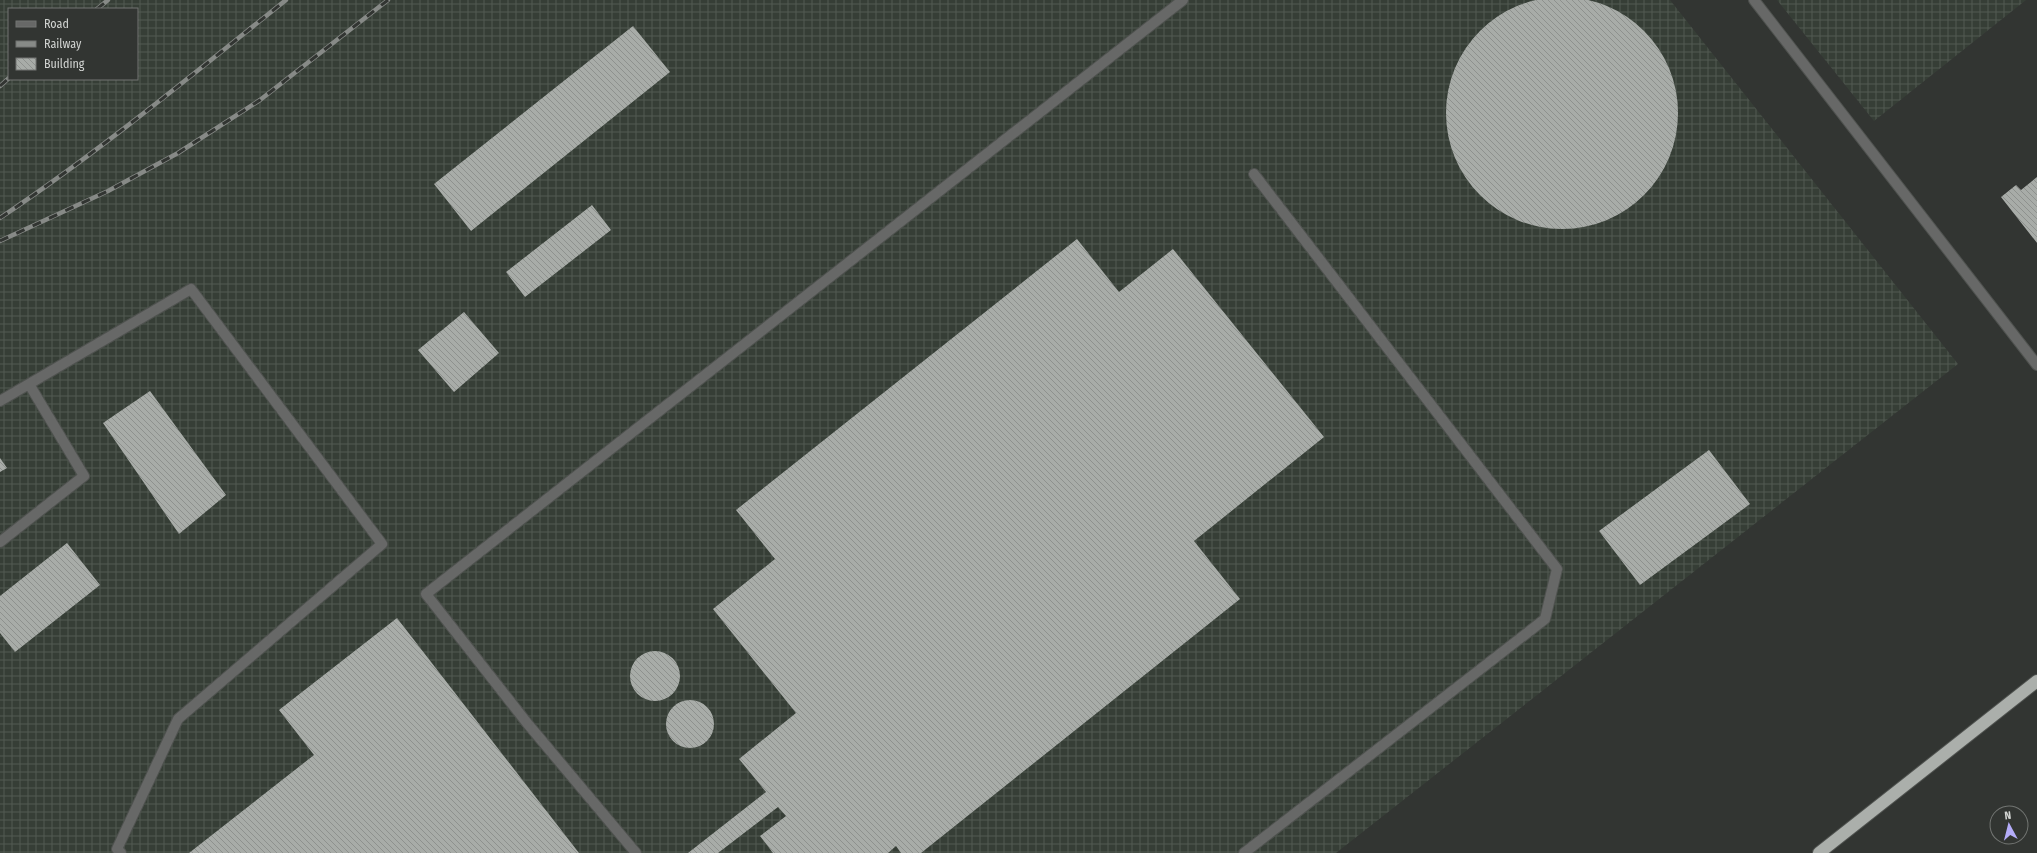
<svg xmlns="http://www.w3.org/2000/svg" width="2037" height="853" viewBox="0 0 2037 853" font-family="'Fira Sans Condensed',sans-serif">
	<defs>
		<pattern id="industrial-grid" width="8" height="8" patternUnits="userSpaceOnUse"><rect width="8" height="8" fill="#363e36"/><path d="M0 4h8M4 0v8" fill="none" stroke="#525952"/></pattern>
		<pattern id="building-back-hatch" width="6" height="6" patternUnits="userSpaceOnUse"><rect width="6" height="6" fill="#a8aca8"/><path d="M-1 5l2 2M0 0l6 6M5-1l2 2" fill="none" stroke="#8e918e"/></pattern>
	</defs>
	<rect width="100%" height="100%" fill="#323532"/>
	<!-- industrial -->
	<path fill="url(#industrial-grid)" fill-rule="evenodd" d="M0 0H1670L1958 364 1336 853H0ZM9 9H137V79H9Z
		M1777 0H2026L1874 121Z"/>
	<!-- building -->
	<path fill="url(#building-back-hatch)" d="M1446 113a116 116 0 1 1 232 0a116 116 0 1 1-232 0Z
		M633 26 670 72 471 231 434 184Z
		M2037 177V243L2001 197 2016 185 2021 190Z
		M592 205 611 230 525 297 506 272Z
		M1077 239 1119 292 1173 249 1324 437 1194 541 1240 599 921 853H901L896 846 888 853H773L760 836 786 816 778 807 718 853H688L766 792 739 759 796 713 713 609 775 559 736 510Z
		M464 312 499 353 454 392 418 350Z
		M150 391 226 495 179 534 103 423Z
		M1709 450 1750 504 1640 585 1599 531Z
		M0 458 7 468 0 472Z
		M67 543 100 585 15 652 0 633V596Z
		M397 618 579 853H189L314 755 279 710Z
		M630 676a25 25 0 1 1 50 0a25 25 0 1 1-50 0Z
		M666 724a24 24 0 1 1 48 0a24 24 0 1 1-48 0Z"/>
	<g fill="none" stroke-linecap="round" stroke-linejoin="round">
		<!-- minor casing -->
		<g stroke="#4f524f" stroke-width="12">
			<path id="minor" d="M1754 0 2037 365
				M0 401 191 289 382 544 178 719 117 849 121 853
				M0 542 84 476 29 384
				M636 853 527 723 426 594 1183 0
				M1244 853 1545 619 1557 569 1254 174"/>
		</g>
		<!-- highway casing -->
		<g stroke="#4f524f" stroke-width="14">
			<path id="highway" d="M1819 853 2037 681"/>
		</g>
		<!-- minor -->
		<use href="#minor" stroke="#676867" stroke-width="10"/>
		<!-- highway -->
		<use href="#highway" stroke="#abafab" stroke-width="12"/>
		<!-- rail casing -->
		<g stroke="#878a87" stroke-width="4.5">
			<path id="rail" d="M97 9 108 0
				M0 86 9 78
				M0 218C100 151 192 75 286 0
				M0 241 108 191 178 153 260 100 388 0"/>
		</g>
		<!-- rail -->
		<use href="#rail" stroke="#323532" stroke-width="3" stroke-dasharray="9" stroke-linecap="butt"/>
	</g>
	<!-- legend -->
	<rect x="8" y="8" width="130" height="72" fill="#323532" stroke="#727572"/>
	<rect x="16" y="21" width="20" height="6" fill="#676867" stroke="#727572"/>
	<text x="44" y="28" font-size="12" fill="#d2d4d2">Road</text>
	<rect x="16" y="41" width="20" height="6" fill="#878a87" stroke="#727572"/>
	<text x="44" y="48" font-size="12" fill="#d2d4d2">Railway</text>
	<rect x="16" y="58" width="20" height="12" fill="url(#building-back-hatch)" stroke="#727572"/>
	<text x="44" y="68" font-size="12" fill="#d2d4d2">Building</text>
	<!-- north arrow -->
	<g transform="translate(2009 825) rotate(353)"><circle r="19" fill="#323532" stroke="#727572"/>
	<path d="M0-3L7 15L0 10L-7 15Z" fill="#b4acf9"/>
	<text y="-6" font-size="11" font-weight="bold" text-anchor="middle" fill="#d2d4d2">N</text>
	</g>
</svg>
